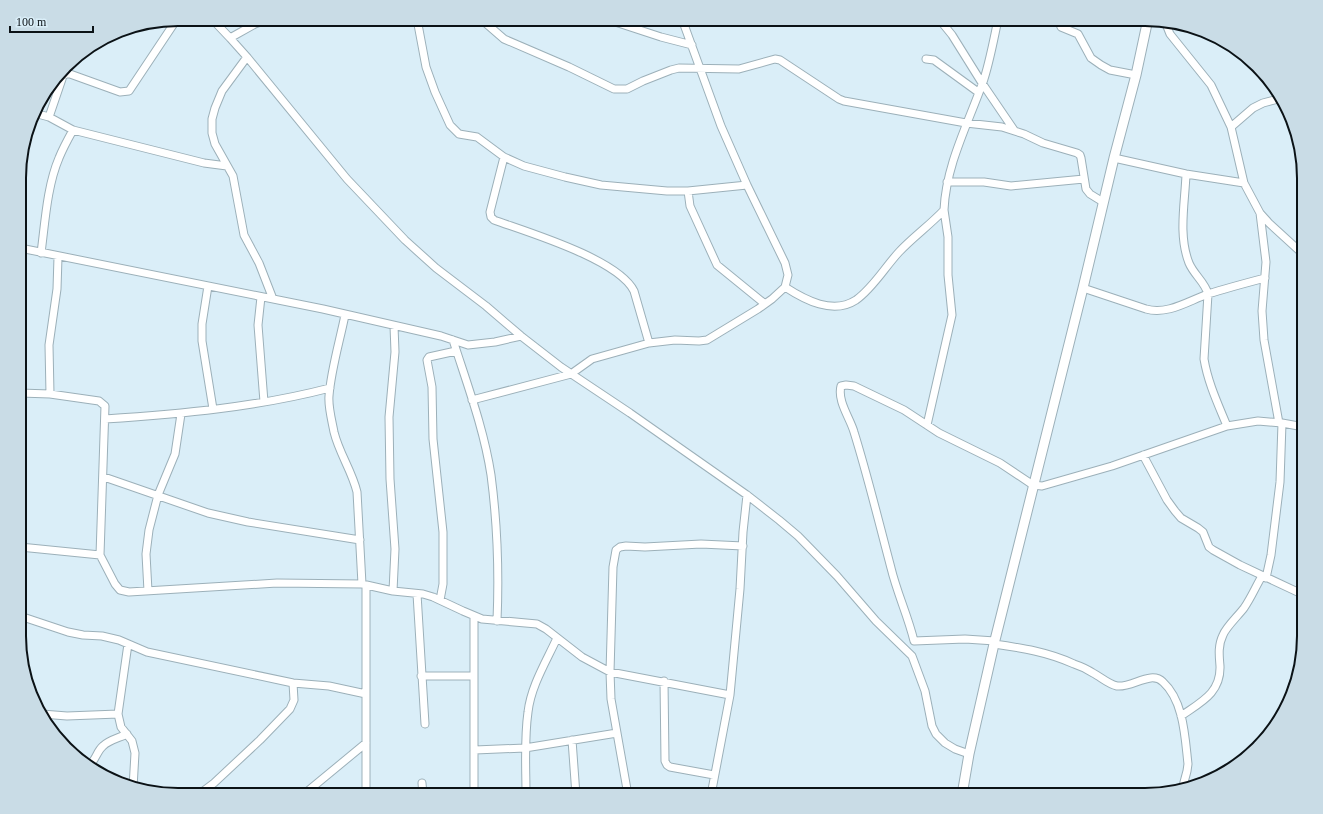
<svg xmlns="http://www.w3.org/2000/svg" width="1323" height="814" viewBox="0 0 1323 814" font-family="'Times New Roman',serif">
	<rect width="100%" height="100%" fill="#daeef8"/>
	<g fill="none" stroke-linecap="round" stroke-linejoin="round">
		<!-- minor casing -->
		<g stroke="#9cb0b9" stroke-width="9">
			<path id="minor" d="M212 19 230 38 247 57 347 179 405 240 436 268 486 306 521 336 561 367 630 413 747 495 779 520 798 536 837 576 876 621 912 656 925 691 932 726 936 734 945 743 955 749 969 754
				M417 19 426 67 435 92 450 125 459 134 477 137 504 157 524 166 565 177 601 185 667 191H688L747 185
				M481 19 504 39 569 67 614 89H627L643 81 671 70 679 68 739 69 775 59 780 60 839 99 844 101 966 123 1002 127 1024 134 1043 143 1077 153 1080 155 1081 158 1086 189 1090 194 1103 202
				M606 19 661 37 692 45
				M939 19 952 35 982 83 1014 130
				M1058 19 1061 27 1078 34 1091 58 1101 65 1110 70 1136 75
				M1162 21 1166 24 1170 34 1211 85 1231 127 1244 183
				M230 38 255 24 269 19
				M247 57 222 91 215 108 212 119V133L215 144 233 176 244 235 259 263 273 299
				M926 59 934 60 978 92
				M34 113 49 117 73 130 204 163 227 166
				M49 117 63 76 66 74H70L120 92 129 91 177 19
				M1231 127 1253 108 1263 103 1282 98
				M504 157 490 212 491 217 494 220C527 232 618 259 634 291L649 343
				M1114 158 1186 174 1244 183 1260 213 1269 223 1304 255
				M1186 174C1185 203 1178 235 1189 263 1194 275 1205 282 1208 294L1204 359C1208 383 1218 404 1227 426
				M947 182H984L1011 186 1084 179
				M688 191 690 206 717 265 765 304
				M1260 213 1266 262 1262 311 1264 340 1279 423
				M20 248 323 309 441 336 468 345 495 342 521 336
				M41 253C45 223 47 186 59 158 63 148 68 139 73 130
				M208 286 202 324V341L213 409
				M785 287C805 300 833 315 856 300 873 288 885 267 899 252 913 237 930 225 944 210 946 164 969 122 984 79 990 60 994 39 998 19
				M1083 288 1146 309C1168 315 1188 301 1208 294 1227 288 1246 283 1265 278
				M261 297 258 325 264 402
				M345 315C340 340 331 370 329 396 328 407 332 421 334 432 339 453 352 471 357 492L362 584
				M453 340C467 384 484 429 491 475 497 521 499 574 497 621
				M20 393 50 394 99 401 105 406 100 555 115 584 120 590 129 592 277 583 362 584 393 591 423 594 433 597 463 611 482 619 537 624 546 629 582 657 610 672 730 695
				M50 394 49 345 57 289 58 257
				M472 400 571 374 592 359 649 343 675 340 699 341 707 340 758 309 772 299 785 287 788 275 785 263 747 185 721 126 682 19
				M105 419C181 414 257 407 330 388
				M927 425 952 315 948 275V237L944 210
				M1143 455 1167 500 1175 511 1181 518 1198 528 1203 532 1209 547 1213 550 1240 565 1304 595
				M104 477 208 513 248 522 360 540
				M20 547 100 555
				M1266 578 1271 555 1280 482 1282 423
				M148 591 146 554 149 530 158 495 175 454 181 414
				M393 591 395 549 390 479 389 417 395 352 394 326
				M417 594 425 724
				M440 600 443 584V532L433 439 432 387 427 360 429 357 456 351
				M20 616 68 632 83 635 102 636 119 640 147 652 293 683 329 686 366 694
				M474 616V795
				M995 641 965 639 914 641C908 616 897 593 891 568 879 523 868 477 854 432 850 418 837 401 841 386L846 385 854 386 904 410 939 433 1000 463 1033 485 1042 486 1112 466 1227 426 1258 421 1282 423 1304 427
				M128 644 118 714 121 727 132 741 135 753 133 788
				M994 644C1022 648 1048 652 1074 664 1080 666 1087 669 1093 673 1101 677 1108 684 1117 686 1132 688 1151 670 1163 682 1184 701 1185 738 1188 764L1187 771 1183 786
				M421 676H474
				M664 681 665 761 667 765 670 767 714 775
				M42 714 67 716 118 714
				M1181 716C1201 702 1221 693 1220 666 1219 655 1218 645 1223 635 1226 627 1238 616 1244 608 1251 598 1256 586 1262 576
				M572 740 576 795
				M475 750 525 748 617 733
				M88 766C96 761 96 752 103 746 109 740 119 738 127 734
				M422 783 423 795
				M198 795 214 783 260 740 290 709 294 700 293 683
				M303 795 366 743
				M366 795V585
				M526 795C526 767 524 740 528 712 531 686 546 662 557 638
				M628 795 611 699 610 672 613 567 616 550 620 547 626 546 645 547 701 544 743 546
				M711 795 730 695 740 589 743 532 747 495"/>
		</g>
		<!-- major casing -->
		<g stroke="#9cb0b9" stroke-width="11">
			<path id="major" d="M962 795 969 754 994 644 1083 288 1114 158 1136 75 1148 19"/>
		</g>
		<!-- minor -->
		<use href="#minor" stroke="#fff" stroke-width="7"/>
		<!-- major -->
		<use href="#major" stroke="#fff" stroke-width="9"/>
	</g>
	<!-- crop -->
	<path d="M0 0H1323V814H0ZM178 26H1145A152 152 0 0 1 1297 178V636A152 152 0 0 1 1145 788H178A152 152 0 0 1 26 636V178A152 152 0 0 1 178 26Z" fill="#c9dce6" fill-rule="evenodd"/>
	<path fill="none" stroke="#0b1216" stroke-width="2" d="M178 26H1145A152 152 0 0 1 1297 178V636A152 152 0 0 1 1145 788H178A152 152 0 0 1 26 636V178A152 152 0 0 1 178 26Z"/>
	<!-- scale -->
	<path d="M10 26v6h83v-6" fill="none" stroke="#0b1216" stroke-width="2"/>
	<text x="16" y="26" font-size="12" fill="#0b1216" stroke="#daeef8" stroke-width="3" paint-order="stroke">100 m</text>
</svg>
